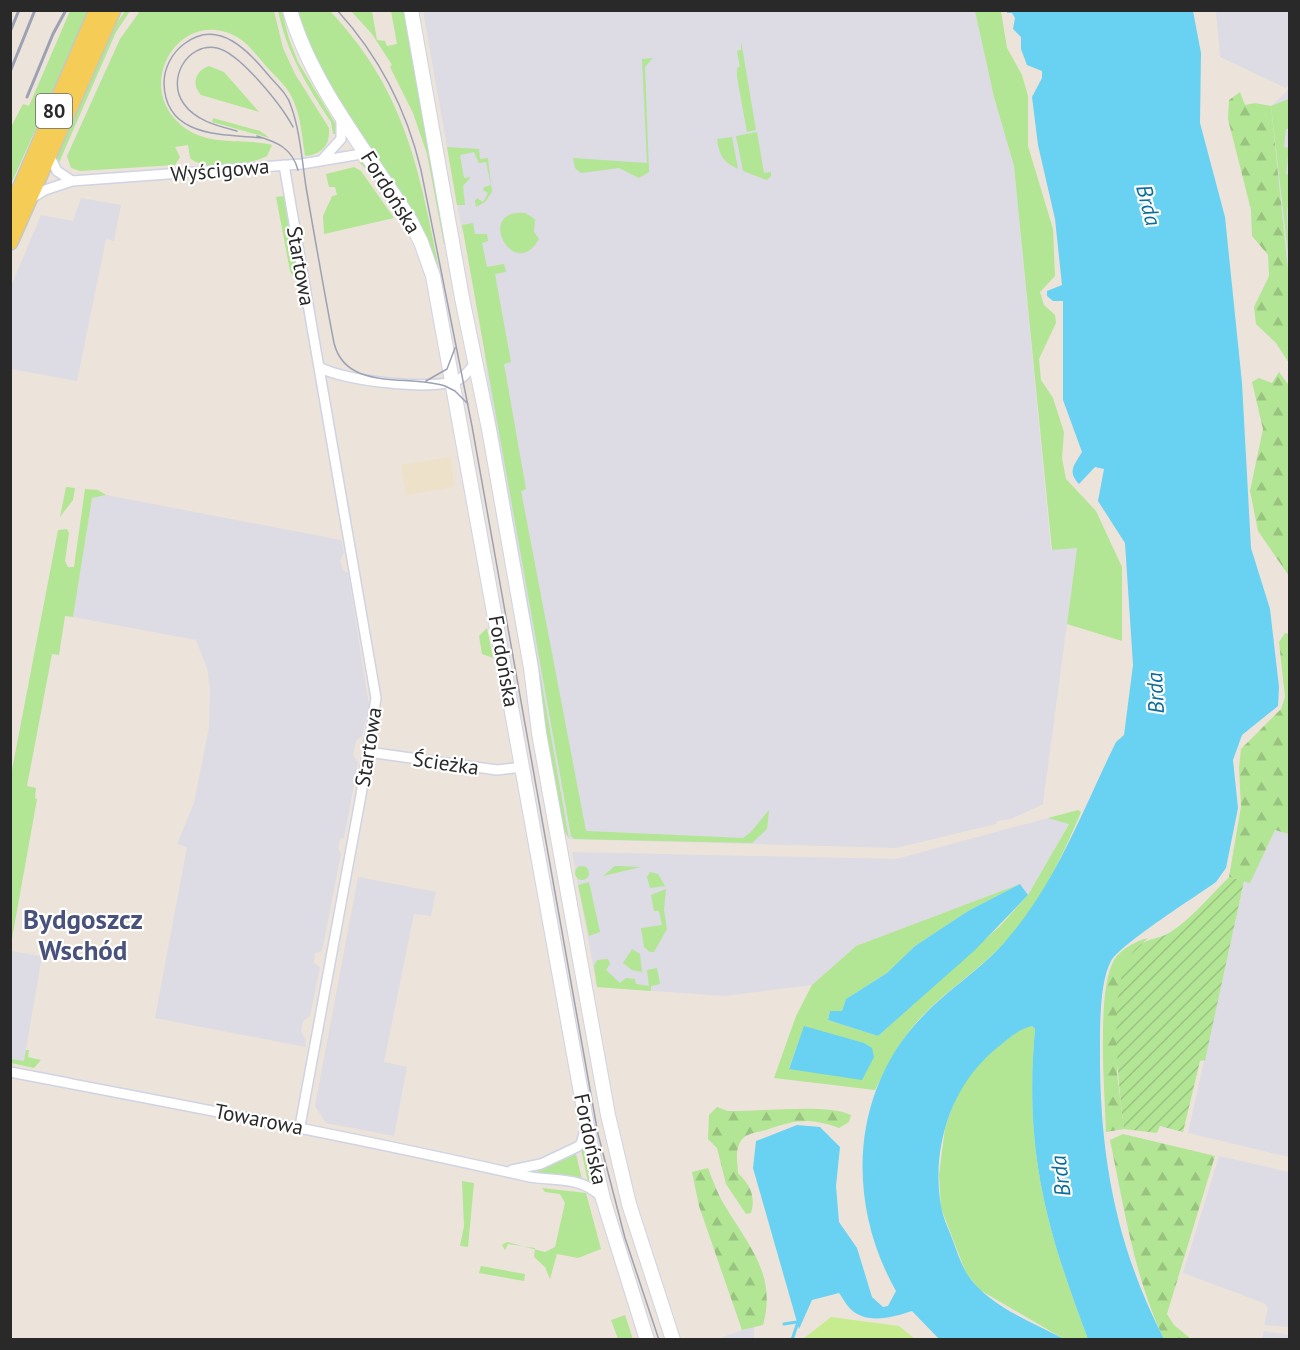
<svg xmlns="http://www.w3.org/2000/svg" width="1300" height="1350" viewBox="0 0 1300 1350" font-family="'PT Sans',sans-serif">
	<defs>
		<pattern id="forest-firs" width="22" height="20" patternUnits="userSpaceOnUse" patternTransform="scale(1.5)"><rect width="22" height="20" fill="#b2e594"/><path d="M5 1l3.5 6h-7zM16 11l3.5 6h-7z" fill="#99c480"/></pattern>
		<pattern id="garden-furrows" width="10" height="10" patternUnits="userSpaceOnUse" patternTransform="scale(1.5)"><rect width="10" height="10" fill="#b2e594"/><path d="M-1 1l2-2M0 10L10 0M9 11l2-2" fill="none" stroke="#99c480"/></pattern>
	</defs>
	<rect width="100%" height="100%" fill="#ece4da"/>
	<!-- industrial -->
	<path fill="#dddbe4" d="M423 11H975L994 97 1014 166 1051 550 1077 548 1043 804 1011 819 997 821 996 824 896 848 569 839 488 382 475 267 461 226Z
		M1216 11H1289L1290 83 1286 88 1220 57Z
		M1289 89V283L1271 106Z
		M81 198 121 205 114 241 106 239 77 381 11 369V286L41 215 73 221Z
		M106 495 341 540 344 553 340 560 343 570 348 573 369 706 362 736 356 741 353 755 358 763 344 838 340 839 338 849 341 854 322 951 315 953 314 963 320 967 310 1016 303 1021 301 1032 305 1039 306 1047 155 1018 187 847 177 844 194 803 209 727 210 689 207 668 196 640 73 617 92 497Z
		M1048 818 1069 823 1028 895 1020 884 856 946 812 985 725 996 597 987 572 852 896 859Z
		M1275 830 1289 834V1157L1188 1133 1244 881 1250 882Z
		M358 877 436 892 431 916 414 914 384 1062 407 1067 394 1136 326 1123 315 1106Z
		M10 951 42 956 24 1061 11 1059Z
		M1219 1156 1289 1172V1327L1264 1325 1268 1308 1264 1303 1183 1273Z
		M754 1327V1339L715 1340 742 1330Z
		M1264 1331 1289 1335V1339H1262Z"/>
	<!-- education -->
	<path fill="#eee1c9" d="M451 457 454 487 406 495 401 465Z"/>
	<!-- grass -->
	<path fill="#b2e594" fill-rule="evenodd" d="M70 11H89L11 184V127L23 104 29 106Z
		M125 11H130L116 32 58 165 56 152 104 41Z
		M140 11H274L283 48 295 74 329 128C330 146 322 154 305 156 302 138 301 118 294 102 289 88 276 77 266 66 257 56 249 44 237 37 179 4 128 91 188 130 212 146 245 138 272 145L267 156C252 164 204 172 190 158L188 145 175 147 180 157 175 165 80 171 71 168 67 156 120 39Z
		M278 11H282L289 39 298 62 335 123 336 134H333L331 122C307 86 287 53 278 11Z
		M294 11H330C403 89 418 162 439 269H437L319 72Z
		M351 11H372L377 40 385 41 387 46 397 44 391 11H405L446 245H444L427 154 413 113 390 67 392 65 372 34Z
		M975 11H1001L1007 48 1022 75 1028 96V146L1053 229 1055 276 1040 292 1044 305 1055 315 1056 323 1039 359 1041 380 1053 398 1064 432 1062 458 1066 479 1096 511 1122 567V641L1067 624 1077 548 1052 550 1014 166 994 97Z
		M741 41 756 130 747 132 737 77V68L740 67 737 51 741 50Z
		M653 58 645 67 649 172 639 178 619 168 581 173 575 168 573 158 647 163 642 59Z
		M209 66 224 72 259 112 201 95C191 84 195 71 209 66Z
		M1289 99V129H1286L1284 147 1289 148 1286 174 1290 175 1287 214 1289 261 1271 106Z
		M213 118 260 131 270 138 212 122Z
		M757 132 764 173 771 172V176L767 180 743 171 736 136Z
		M732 137 738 169C722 161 720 156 717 139Z
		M447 147 479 149 480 159 488 158 492 192 485 202 476 207 475 201 477 198 483 202 488 193 483 190 484 187 491 185 486 162 479 163 474 152 460 155 464 178 471 177 463 186 465 205H457Z
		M358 161 366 165 407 226 412 239 367 170Z
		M354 167 361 171 394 218 324 234 323 216 332 196 337 195 335 187H329L326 174Z
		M284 196 299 284 298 285 290 271 276 197Z
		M525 213 535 219 534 232 539 239C514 284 474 208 525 213Z
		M473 223 475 234H487L488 241 482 243 487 267 504 264 506 272 495 274 511 362 504 364 526 489 521 491 586 831 743 838 751 832 769 810 767 829 752 843 574 839 571 836 462 225Z
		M66 487 75 488 73 500 60 517Z
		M85 489 98 490 106 495 92 498 73 617 65 616 59 655 52 654 27 786 36 788 35 798 37 799 11 944V775L58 530 67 529 69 533 65 561 68 567H74Z
		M524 582 569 839 562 827 520 586Z
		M487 628 493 658 482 654 479 636Z
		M1078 810 1081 812C1063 855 1040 904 1008 939 982 968 949 988 922 1016 902 1037 888 1064 875 1090L774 1078 796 1016 812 985 856 946 1020 884 968 911 915 946 887 973 846 999 842 1011H830L828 1020 878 1036 1000 926 1028 895 1069 824 1048 818ZM804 1027 824 1032 790 1069 789 1068Z
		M575 873a7 7 0 1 1 14 0a7 7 0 1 1-14 0Z
		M615 866H618L641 867 603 876Z
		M650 872 658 874 665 886 650 888 647 877Z
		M589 882 600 932 589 936 578 885Z
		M666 889 664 910 667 929 654 952H650L644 947 641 928 662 925 659 911H654L651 895Z
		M632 949 640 954 642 972 632 970 623 963Z
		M608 959 610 964 606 970 620 983 626 978 635 979 636 984 649 986 647 970 657 968 660 984 651 986V991L597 987 594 966 597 960Z
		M1032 1026 1035 1029C1024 1150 1046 1228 1088 1339H1064L980 1290 966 1273 941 1208 939 1175 945 1128 957 1094 970 1073 991 1052 1022 1028Z
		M26 1050H29L28 1057 41 1060 34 1068 11 1063V1059L24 1061Z
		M584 1144 594 1184 588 1182 581 1149Z
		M576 1154 582 1179 538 1174 536 1172Z
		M462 1181 474 1183 468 1247 460 1246 464 1226Z
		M542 1188 586 1193 601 1249 578 1258 557 1254 550 1279 545 1267 534 1257 535 1248 508 1244 505 1250 502 1245 507 1242 545 1252 555 1247 565 1203 560 1194 545 1192Z
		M481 1266 525 1274 524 1281 479 1273Z
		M625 1315 633 1339H618L611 1320Z"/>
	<!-- forest -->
	<path fill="url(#forest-firs)" d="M1240 92 1245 105 1255 103 1271 106 1287 261 1290 283 1289 576 1258 531 1250 491 1263 429 1252 382 1259 378 1272 383 1279 372 1288 384 1289 363 1276 343 1256 324 1254 307 1269 276 1268 255 1252 236 1251 210 1228 119 1229 100Z
		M1285 633 1290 634 1289 834 1275 830 1250 883 1229 877 1241 807 1239 768 1241 749 1281 709 1285 697 1279 642Z
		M1148 938 1131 954 1117 1073 1124 1129 1106 1132C1105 1093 1096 992 1114 960 1121 949 1136 941 1148 938Z
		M717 1107 728 1111C757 1112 828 1103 851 1115L849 1122 839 1128C810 1117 794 1120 766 1130 756 1133 743 1133 739 1145 735 1153 738 1164 738 1173 750 1185 756 1196 751 1213L746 1214 726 1184 717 1148 708 1139 709 1115Z
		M1123 1134 1215 1156 1167 1314 1174 1325 1191 1339H1164C1134 1277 1124 1207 1110 1140Z
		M708 1168C713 1181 718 1195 725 1206 749 1246 777 1275 763 1325L742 1330 699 1206 692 1172Z"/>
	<!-- garden -->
	<path fill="url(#garden-furrows)" d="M1229 877 1244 881 1205 1060 1200 1061 1183 1132 1160 1126 1157 1133 1124 1129C1119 1088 1106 984 1133 952 1147 935 1159 941 1172 931 1193 917 1211 895 1229 877Z"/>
	<!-- pitch -->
	<path fill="#c7ec90" d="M831 1317 899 1326 915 1339H803Z"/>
	<!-- water -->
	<path fill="#69d1f2" d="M1008 10 1193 11 1201 53 1200 123 1225 217 1242 383 1251 548 1270 609 1279 687 1278 706 1242 735 1233 760 1238 808 1226 868 1216 882C1195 897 1122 943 1111 961 1100 981 1100 1023 1100 1046 1099 1152 1115 1244 1164 1339H1088C1046 1228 1024 1150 1035 1029L1032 1026C1018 1029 1009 1039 998 1047 951 1084 931 1148 941 1206 943 1218 949 1230 953 1241 957 1252 961 1264 967 1274 988 1306 1032 1322 1064 1339H939L912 1311C891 1318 863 1326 847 1305 844 1301 842 1297 839 1293L812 1300 799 1329 753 1168 756 1141 797 1125 820 1127 840 1147 836 1186 839 1222 857 1248 872 1297 883 1307 888 1306 896 1291C846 1203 850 1092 922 1017 949 988 984 968 1009 937 1057 881 1084 807 1116 742L1124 735 1133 665 1125 543 1098 501 1104 469 1095 467 1079 484C1067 471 1074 466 1082 452L1063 400V301H1053L1047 296V291L1062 285 1055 219 1038 145 1032 97 1042 78V71L1027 65 1021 49V37L1013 29 1015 18 1012 13H1007Z
		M1020 884 1028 895 975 950 878 1036 828 1020 830 1011H842L846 999 887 973 915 946 968 911Z
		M804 1026 864 1043 872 1048 874 1057 862 1080 789 1069Z"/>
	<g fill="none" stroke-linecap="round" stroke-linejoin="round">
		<!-- stream -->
		<path stroke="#69d1f2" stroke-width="3" d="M784 1324 797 1322
			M792 1340 797 1325"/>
		<!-- street casing -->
		<g stroke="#cfd3e3" stroke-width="12">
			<path id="street" d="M49 155 57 171 72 181
				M321 161 341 139V120
				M284 165 376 698 361 795 300 1126
				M32 198 45 190 72 181 302 164 367 153
				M319 367C343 381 433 391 458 380 466 376 470 369 475 363
				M368 752 497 770 523 767
				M10 1072C182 1105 354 1137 525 1176 552 1182 581 1175 601 1197
				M512 1170 541 1164 577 1147 581 1144 585 1130"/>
		</g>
		<!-- secondary casing -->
		<g stroke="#cfd3e3" stroke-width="16">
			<path id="secondary" d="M290 10C311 85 369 154 410 220L421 242 433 276 589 1137 603 1199 647 1340
				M411 10 462 298 489 429 531 668 539 733 608 1115 629 1204 673 1340"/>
		</g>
		<!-- primary casing -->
		<g stroke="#c7c7c7" stroke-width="18">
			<path id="primary" d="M10 212 97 10
				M10 242 113 10"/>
		</g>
		<!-- street -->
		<use href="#street" stroke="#fff" stroke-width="9"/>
		<!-- secondary -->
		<use href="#secondary" stroke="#fff" stroke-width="14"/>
		<!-- primary -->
		<use href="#primary" stroke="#f5cc56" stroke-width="15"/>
		<!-- tram -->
		<path stroke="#9da1b4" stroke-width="1.5" d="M337 10C379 56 407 111 421 170L472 426 598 1134 625 1238 659 1340
			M237 131C218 126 196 121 184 104 166 80 187 42 217 48 240 53 282 106 293 127
			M257 136C277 142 292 148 298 170
			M263 138C225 134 165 139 164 83 164 68 172 53 184 44 219 17 249 52 270 77 278 86 288 95 291 106 300 131 302 160 306 187 315 239 324 291 334 343 346 392 408 374 445 386L455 391 468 404
			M426 381 447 369 455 348"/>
		<!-- rail -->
		<path stroke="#9da1b4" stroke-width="3" d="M10 32 19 10
			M10 72 35 10
			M27 97 53 34 66 10"/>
	</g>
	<g text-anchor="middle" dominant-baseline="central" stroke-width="4.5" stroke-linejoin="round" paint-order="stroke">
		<!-- shield labels -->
		<rect fill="#fff" stroke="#696969" stroke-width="1.5" x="36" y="94" width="36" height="34" rx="4.5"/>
		<g font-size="20" font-weight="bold" fill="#292929">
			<text x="54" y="111">80</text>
		</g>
		<!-- street labels -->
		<g font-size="21" fill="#292929" stroke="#fff">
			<text transform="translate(220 170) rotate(-5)">Wyścigowa</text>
			<text transform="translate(391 192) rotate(58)">Fordońska</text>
			<text transform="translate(301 266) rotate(80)">Startowa</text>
			<text transform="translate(504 661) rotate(80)">Fordońska</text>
			<text transform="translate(368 747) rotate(-81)">Startowa</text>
			<text transform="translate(446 763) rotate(8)">Ścieżka</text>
			<text transform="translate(259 1119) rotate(11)">Towarowa</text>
			<text transform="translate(591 1139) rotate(78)">Fordońska</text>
		</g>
		<!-- water labels -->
		<g font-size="22" font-style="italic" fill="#096e9d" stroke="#fff">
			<text transform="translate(1149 205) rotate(75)">Brda</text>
			<text transform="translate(1155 693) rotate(-93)">Brda</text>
			<text transform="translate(1060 1176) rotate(-97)">Brda</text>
		</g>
		<!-- district labels -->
		<g font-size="27" font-weight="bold" fill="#48527b" stroke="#fff">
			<text x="83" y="919">Bydgoszcz<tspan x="83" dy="31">Wschód</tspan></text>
		</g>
	</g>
	<!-- border -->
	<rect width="1300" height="1350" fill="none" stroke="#292929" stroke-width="24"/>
</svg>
